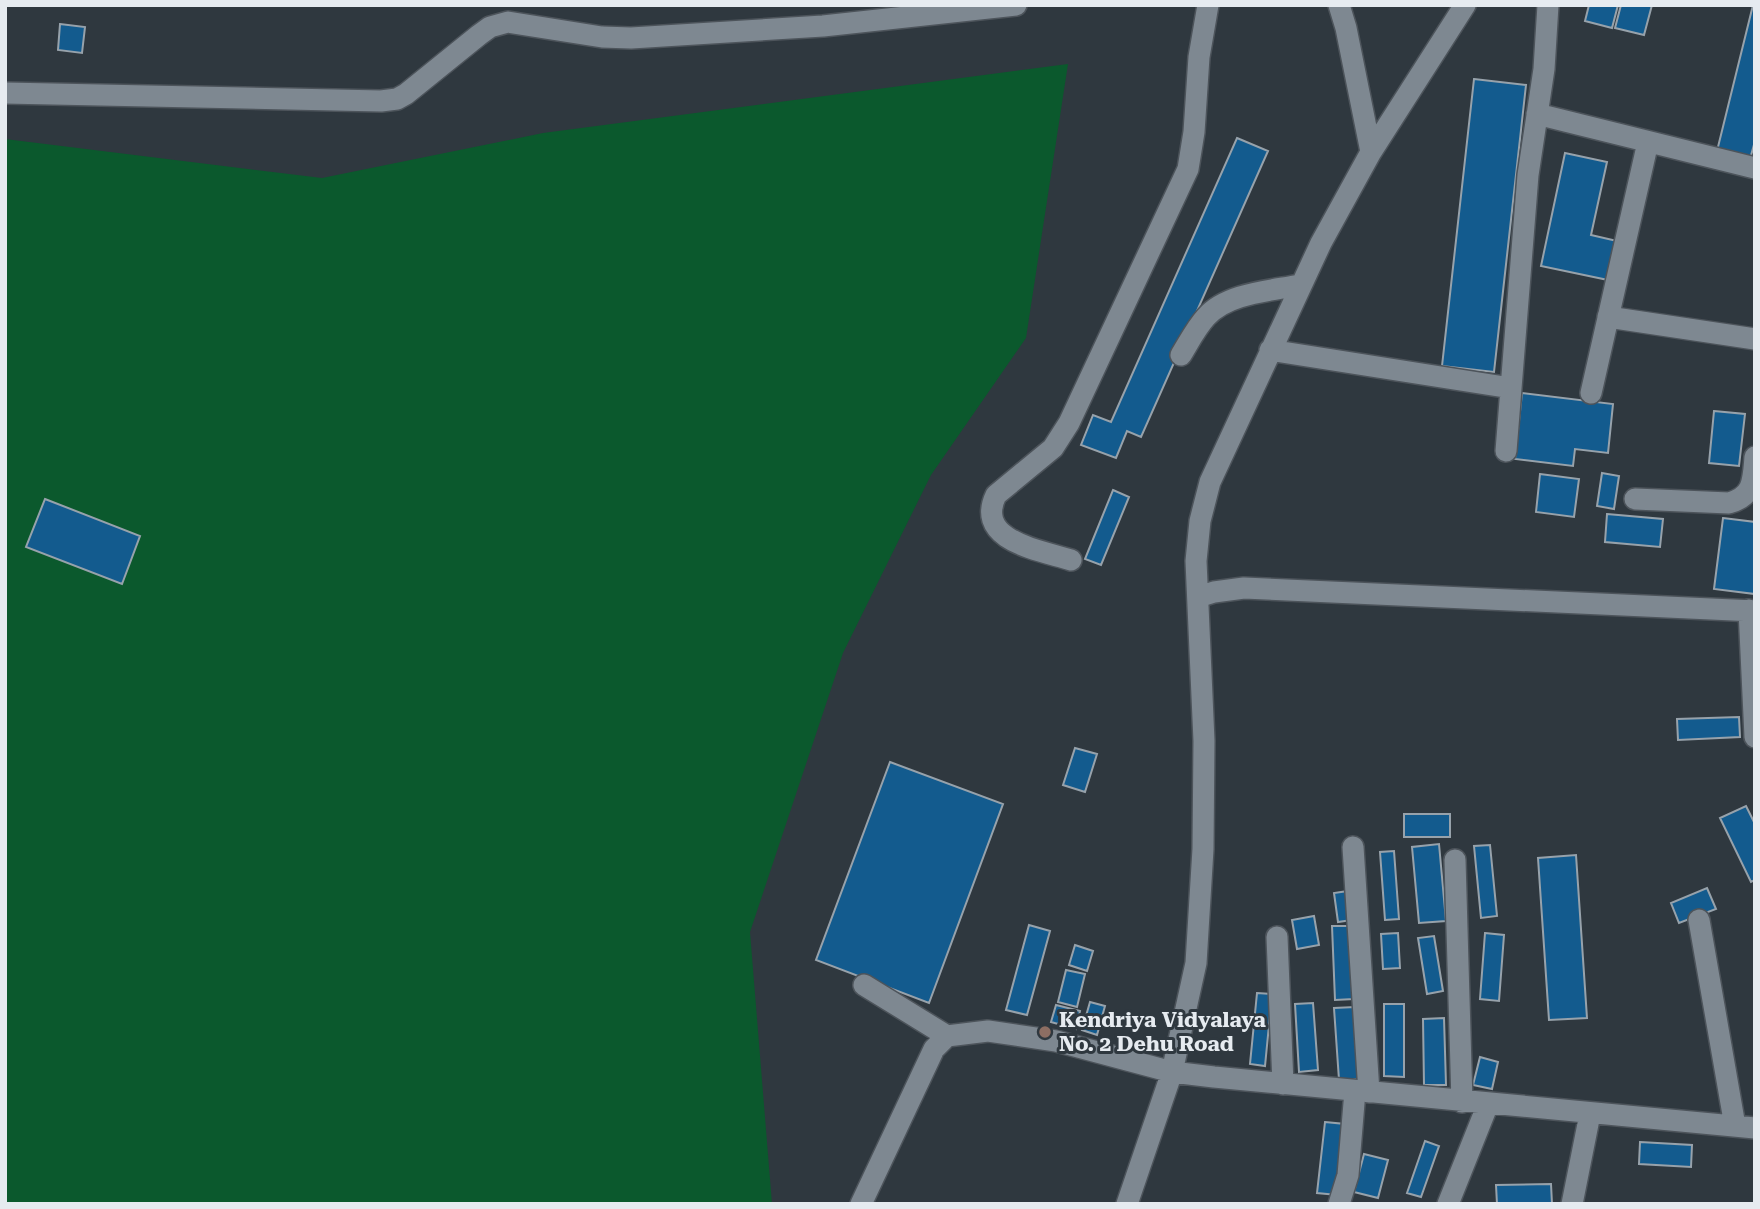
<svg xmlns="http://www.w3.org/2000/svg" width="1760" height="1209" viewBox="0 0 1760 1209" font-family="'Roboto Serif',serif">
	<rect width="100%" height="100%" fill="#2f383f"/>
	<!-- green -->
	<path fill="#0b592d" d="M1068 64 1026 338 931 475 843 653 750 932 772 1204H5V139L322 178 543 133Z"/>
	<!-- building -->
	<path fill="#135b8e" stroke="#97a2ab" stroke-width="2" d="M1589 5H1618L1612 28 1585 21Z
		M1621 5H1652L1644 35 1615 28Z
		M1753 5H1755V141L1750 159 1717 151Z
		M60 24 85 27 82 53 58 50Z
		M1474 79 1526 85 1494 372 1442 366Z
		M1237 138 1268 151 1141 437 1127 431 1116 458 1081 445 1093 415 1111 422Z
		M1565 153 1607 162 1591 235 1617 241 1608 280 1541 266Z
		M1522 393 1613 404 1608 453 1575 449 1573 466 1515 459Z
		M1714 411 1745 414 1739 466 1709 463Z
		M1602 473 1619 476 1614 509 1597 506Z
		M1540 474 1579 479 1574 517 1536 512Z
		M1113 490 1129 497 1101 565 1085 559Z
		M45 499 140 536 122 584 26 547Z
		M1607 514 1663 519 1660 547 1605 542Z
		M1723 518 1755 522V594L1714 589Z
		M1739 717 1740 737 1678 740 1677 719Z
		M1075 748 1097 754 1085 792 1063 785Z
		M890 762 1003 804 929 1003 816 960Z
		M1746 806 1755 824V880L1751 882 1720 818Z
		M1404 814H1450V837H1404Z
		M1439 844 1446 921 1419 923 1412 847Z
		M1490 845 1497 916 1481 918 1474 846Z
		M1394 851 1399 919 1385 920 1380 852Z
		M1576 855 1587 1018 1549 1020 1538 858Z
		M1707 888 1716 909 1679 923 1671 903Z
		M1348 891 1352 920 1338 922 1334 893Z
		M1314 916 1319 945 1297 949 1292 920Z
		M1029 925 1050 931 1027 1015 1006 1010Z
		M1332 926H1352L1354 999 1335 1000Z
		M1398 933 1400 968 1383 969 1381 934Z
		M1485 933 1504 935 1499 1001 1480 999Z
		M1434 936 1443 991 1427 994 1418 938Z
		M1075 945 1093 951 1087 971 1069 965Z
		M1066 970 1085 974 1077 1007 1058 1002Z
		M1257 993 1272 994 1265 1066 1250 1064Z
		M1090 1002 1105 1006 1097 1035 1082 1030Z
		M1313 1003 1318 1070 1299 1072 1295 1004Z
		M1384 1004H1404V1077L1384 1076Z
		M1056 1005 1080 1011 1076 1029 1051 1022Z
		M1355 1007 1360 1079 1339 1080 1334 1008Z
		M1444 1018 1446 1085H1424L1423 1019Z
		M1480 1057 1498 1062 1492 1089 1473 1085Z
		M1325 1122 1345 1124 1337 1195 1317 1193Z
		M1425 1141 1439 1146 1421 1197 1407 1193Z
		M1640 1142 1692 1145 1691 1167 1639 1164Z
		M1364 1154 1388 1160 1378 1198 1354 1192Z
		M1551 1184 1552 1204H1497L1496 1185Z"/>
	<g fill="none" stroke-linecap="round" stroke-linejoin="round">
		<!-- minor casing -->
		<g stroke="#4d545b" stroke-width="24">
			<path id="minor" d="M1339 5 1346 28 1371 152
				M5 93 381 101 397 99 406 94 479 35 490 27 508 22 602 37 631 38 823 26 1016 5
				M1537 114 1755 168
				M1608 317 1755 339
				M1270 350 1511 388
				M1181 355C1189 342 1196 328 1206 317 1227 293 1270 291 1300 285
				M1591 393 1648 142
				M1506 451 1528 175 1544 69 1548 5
				M1635 499 1729 503C1754 496 1753 480 1755 457
				M1071 560C1040 550 974 541 996 495L1053 448 1069 423 1188 169 1194 132 1199 57 1208 5
				M1198 597 1214 592 1244 588 1755 611
				M1749 610 1755 737
				M1353 847 1369 1092
				M1455 860 1462 1102
				M1699 920 1735 1126
				M1277 937 1283 1084
				M864 985 947 1036
				M861 1204 934 1049 947 1036 988 1031 1056 1041 1172 1072 1214 1077 1755 1128
				M1127 1204 1172 1072 1196 963 1203 849 1204 741 1196 561 1200 521 1210 482 1321 243 1371 152 1465 5
				M1339 1204 1348 1175 1355 1091
				M1448 1204 1488 1104
				M1572 1204 1590 1114"/>
		</g>
		<!-- minor -->
		<use href="#minor" stroke="#7e8891" stroke-width="21"/>
	</g>
	<!-- markers -->
	<circle fill="#8d6e63" stroke="#2f383f" stroke-width="2.5" cx="1045" cy="1032" r="7"/>
	<g text-anchor="middle" dominant-baseline="central" stroke-width="6" stroke-linejoin="round" paint-order="stroke">
		<!-- poi labels -->
		<g font-size="21" font-weight="bold" fill="#e6ebf0" stroke="#2f383f" text-anchor="start">
			<text x="1059" y="1020">Kendriya Vidyalaya<tspan x="1059" dy="24">No. 2 Dehu Road</tspan></text>
		</g>
	</g>
	<!-- border -->
	<rect width="1760" height="1209" fill="none" stroke="#e6ebf0" stroke-width="14"/>
</svg>
